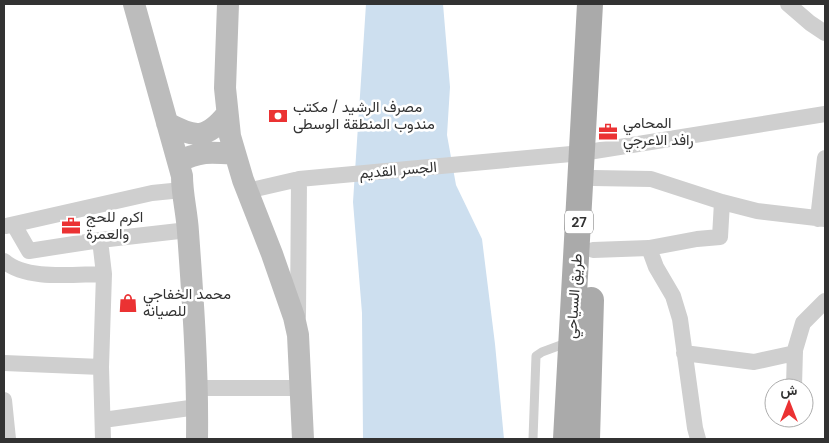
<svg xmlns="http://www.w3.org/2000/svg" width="829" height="443" viewBox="0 0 829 443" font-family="'DM Sans',Vazirmatn,sans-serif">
	<rect width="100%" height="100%" fill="#fff"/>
	<!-- water -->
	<path fill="#cddfef" d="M366 4H443L450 87 447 135 456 185 482 239 495 344 504 439H363L362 313 353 202Z"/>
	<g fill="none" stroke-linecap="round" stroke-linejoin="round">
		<!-- lane -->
		<path stroke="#cfcfcf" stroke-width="9" d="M533 439 536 356 542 352 569 342"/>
		<!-- street -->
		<path stroke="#cfcfcf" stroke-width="16" d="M788 4 810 23 825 33
			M593 178 651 179 722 202 757 211 825 219
			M247 191 299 179 582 153 825 114
			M818 219 825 158
			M14 225 29 251 100 240 188 230
			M6 226 152 193 182 190
			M100 240 104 274 101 367 103 439
			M649 248 656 267 673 296 680 319 695 428 698 439
			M593 250 649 248 697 239 720 237 722 202
			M4 261C26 281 75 274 104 274
			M298 316 299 179
			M684 353 754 362 795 353
			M4 363 101 367
			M794 386 795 350 803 323 825 301
			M196 388H301
			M4 400 8 439
			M103 420 197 407"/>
		<!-- secondary -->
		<path stroke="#bcbcbc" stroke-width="22" d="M134 4 182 176C182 195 187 213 188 232 193 301 198 371 197 439
			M228 4 225 88 230 136 243 180 272 254 294 317 298 335 303 439
			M167 123C195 138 206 140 227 114
			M178 162C200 151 210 152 234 154"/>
		<!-- primary -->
		<path stroke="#aaa" stroke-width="26" d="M566 439 590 4
			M587 439 591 300"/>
	</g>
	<!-- icons -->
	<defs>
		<g id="bank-bare" transform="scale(1.5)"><path d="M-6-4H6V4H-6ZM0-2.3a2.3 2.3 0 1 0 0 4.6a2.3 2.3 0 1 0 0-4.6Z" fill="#eb3233" stroke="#fff" stroke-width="2.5" paint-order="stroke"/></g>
		<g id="office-bare" transform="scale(1.5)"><path d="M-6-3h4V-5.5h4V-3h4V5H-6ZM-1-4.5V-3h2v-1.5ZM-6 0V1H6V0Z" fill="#eb3233" stroke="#fff" stroke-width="2.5" paint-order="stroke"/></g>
		<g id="shop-bare" transform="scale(1.5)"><path d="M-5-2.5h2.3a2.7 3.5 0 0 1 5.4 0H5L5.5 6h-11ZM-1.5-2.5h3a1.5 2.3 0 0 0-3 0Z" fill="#eb3233" stroke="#fff" stroke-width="2.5" paint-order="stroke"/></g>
	</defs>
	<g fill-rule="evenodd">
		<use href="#bank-bare" x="278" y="116"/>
		<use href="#office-bare" x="608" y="132"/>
		<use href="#office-bare" x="71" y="226"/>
		<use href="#shop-bare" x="128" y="303"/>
	</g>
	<g text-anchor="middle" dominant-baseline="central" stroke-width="5" stroke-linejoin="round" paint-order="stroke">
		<!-- shield labels -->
		<rect fill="#fff" stroke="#707070" stroke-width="1" x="565" y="210.5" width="28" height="23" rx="4"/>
		<g font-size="14" font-weight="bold" fill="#323232">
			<text x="579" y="222">27</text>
		</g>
		<!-- poi labels -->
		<g font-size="15" fill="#323232" stroke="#fff" text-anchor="start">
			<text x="293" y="107">مصرف الرشيد / مكتب<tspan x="293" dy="17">مندوب المنطقة الوسطى</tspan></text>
			<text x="623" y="123">المحامي<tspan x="623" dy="17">رافد الاعرجي</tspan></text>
			<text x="86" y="217">اكرم للحج<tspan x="86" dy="17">والعمرة</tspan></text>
			<text x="143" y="294">محمد الخفاجي<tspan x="143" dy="17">للصيانه</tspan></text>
		</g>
		<!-- street labels -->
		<g font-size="15" fill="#323232" stroke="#fff">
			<text transform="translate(398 170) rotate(-5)">الجسر القديم</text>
			<text transform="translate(574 296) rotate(-86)">طريق السياحي</text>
		</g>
	</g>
	<!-- border -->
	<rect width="829" height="443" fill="none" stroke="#323232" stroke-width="10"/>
	<!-- north arrow -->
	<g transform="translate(789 403)"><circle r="24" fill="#ffffff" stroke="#adadad"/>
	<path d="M0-4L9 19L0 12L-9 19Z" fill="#eb3233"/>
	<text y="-8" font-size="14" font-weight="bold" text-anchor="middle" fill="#323232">ش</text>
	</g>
</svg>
